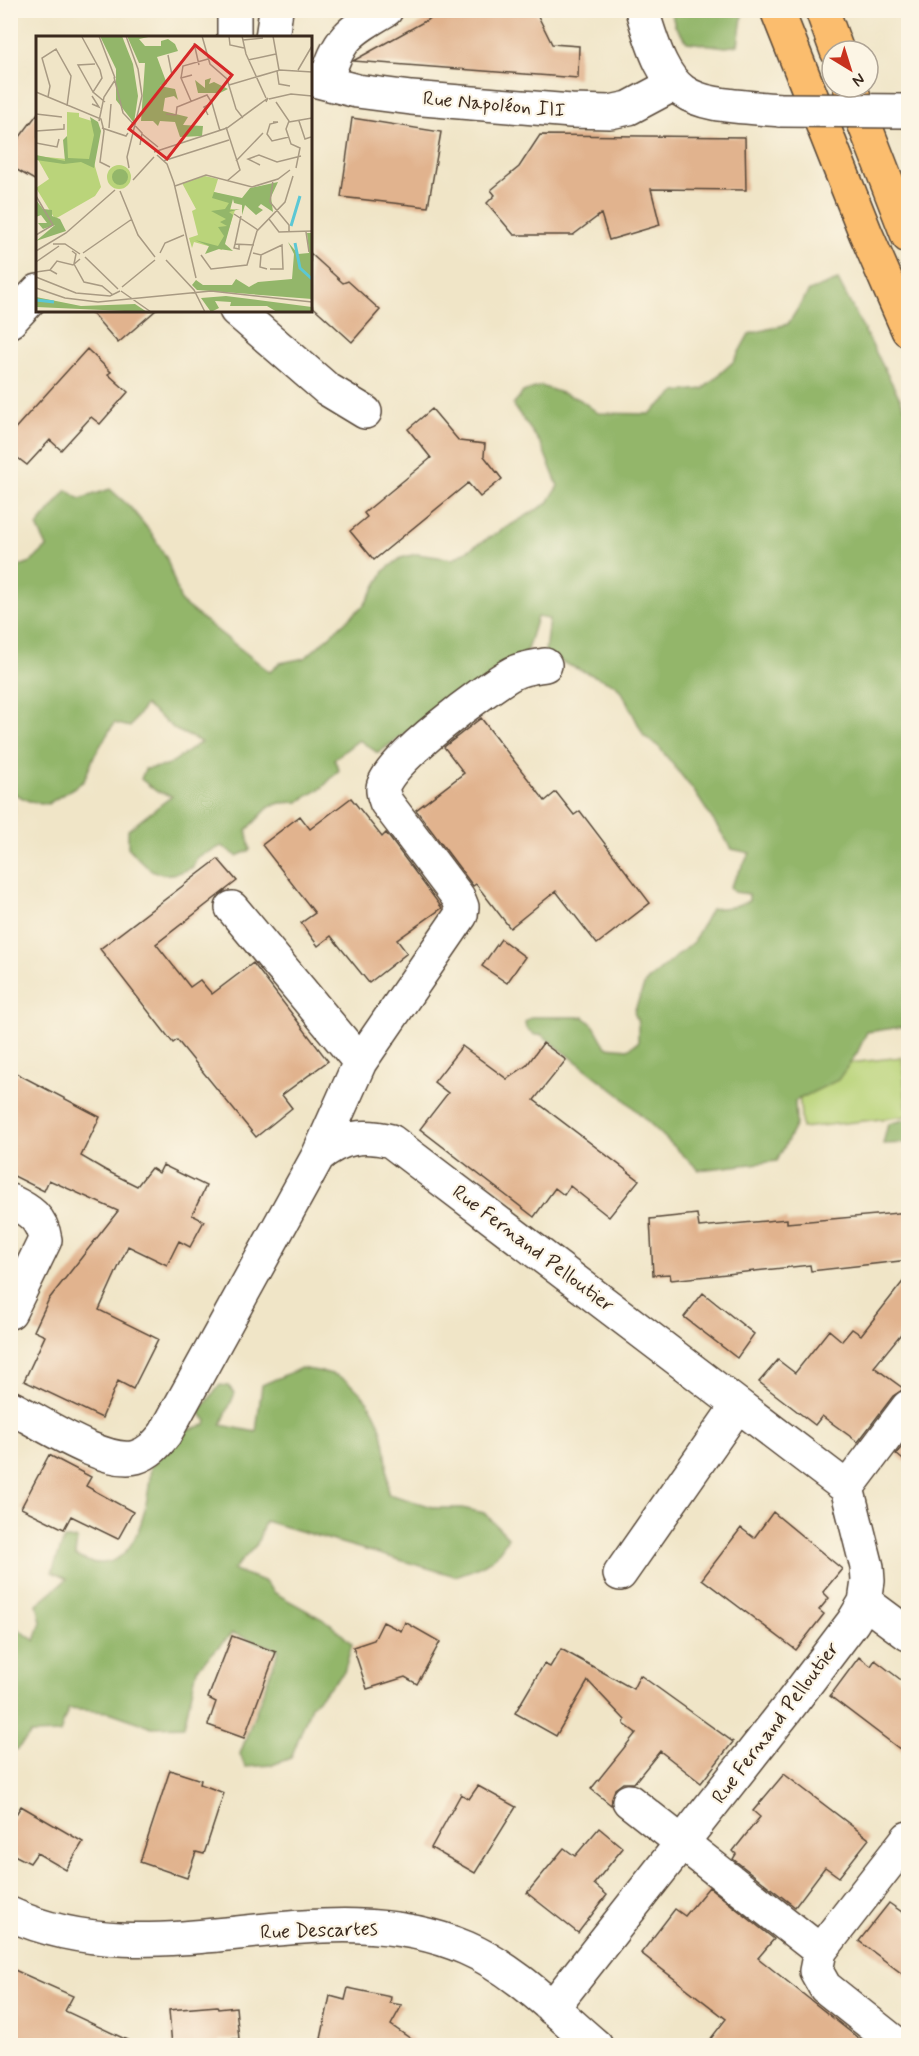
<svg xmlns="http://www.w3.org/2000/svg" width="919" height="2056" viewBox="0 0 919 2056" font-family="Mynerve,sans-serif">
	<rect width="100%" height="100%" fill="#fcf5e5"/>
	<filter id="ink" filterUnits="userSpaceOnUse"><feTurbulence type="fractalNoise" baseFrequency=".0167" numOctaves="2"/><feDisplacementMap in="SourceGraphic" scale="12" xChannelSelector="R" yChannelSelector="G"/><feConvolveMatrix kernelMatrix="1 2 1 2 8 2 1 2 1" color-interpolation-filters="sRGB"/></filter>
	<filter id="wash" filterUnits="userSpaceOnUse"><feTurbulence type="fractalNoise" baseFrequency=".008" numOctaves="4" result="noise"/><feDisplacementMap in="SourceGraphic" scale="24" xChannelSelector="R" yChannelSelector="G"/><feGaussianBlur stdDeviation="1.35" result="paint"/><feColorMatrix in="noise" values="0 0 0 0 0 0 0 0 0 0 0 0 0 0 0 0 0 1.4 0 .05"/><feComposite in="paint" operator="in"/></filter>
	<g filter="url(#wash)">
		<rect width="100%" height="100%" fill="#f0e5c7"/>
		<!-- green -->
		<path fill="#bad47a" stroke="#7a7f4c" stroke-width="1.5" d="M902 1057 907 1116 802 1128 797 1069Z"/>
		<!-- forest -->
		<path fill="#93b66a" stroke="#677044" stroke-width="1.5" d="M671 11H743L738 45 726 47 687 42 675 26Z
			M838 280 908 414V1026L867 1032 857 1053 838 1080 795 1101 796 1124 777 1161 699 1170 621 1096 542 1035H535L526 1028 525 1022 532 1017H584L594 1026 606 1047 628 1049 638 1042V1022L634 1012 645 983 693 942 711 909 732 907 749 901V894L734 892 730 887 750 853 732 849 694 791 659 747 644 736 623 694 616 685 559 661 545 652 549 619 537 617 526 653 436 711 378 753 359 740 334 759 339 770 323 787 298 802 280 803 269 807 247 830 250 850 237 856 222 846 197 857 193 867C160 883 150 872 128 847V830L172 796 156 791 141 779 145 769 167 766 201 742 176 730 145 705 130 727 114 723 94 756 84 781 48 804 29 801 13 793 14 813 11 818V569L31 562 47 547 37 526 67 490 80 499 110 489 130 507 152 534 167 559 181 602 270 672 280 663 305 658 365 604 385 570 401 558 416 554 453 559 548 503 558 486 541 444 513 405 523 392 541 386 579 399 598 413 649 414 676 392 703 389 734 361 749 334 788 324 809 291Z
			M908 1119V1143L883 1144 888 1124Z
			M301 1368C313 1371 333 1372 342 1378 386 1406 387 1448 388 1494L436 1508H462L484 1513 508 1537C495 1563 482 1567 455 1576L265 1521 257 1544 233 1570 264 1581 275 1593 331 1624 352 1644 344 1672 311 1706 291 1758 272 1765 245 1767 240 1754 279 1650 232 1633 197 1669 184 1726 152 1727 109 1712 68 1709 60 1733 31 1734 17 1749 11 1751 10 1623 35 1641 41 1622 37 1604 67 1579 52 1572 64 1539H77L75 1556C135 1587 148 1509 151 1466L186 1430 206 1425 207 1421 199 1412 220 1385 228 1386 235 1393 221 1425 256 1432 262 1385Z"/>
		<g id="blocks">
			<!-- building -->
			<path fill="#e1b38e" d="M445 10H535L552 44 579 46 578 78 353 61Z
				M38 113V182L10 166V150Z
				M352 118 441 132 428 207 341 197Z
				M540 135 745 137 746 190 651 189 660 225 609 240 601 214 573 235H514L487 203 495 195 491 190 519 167Z
				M310 253 343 283 348 281 380 310 352 342 310 304Z
				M89 310H156L118 343Z
				M87 349 111 372 108 374 128 392 100 424 91 417 61 450 50 440 27 465 10 452V434Z
				M432 409 459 441 485 444 484 456 502 479 480 497 468 483 374 560 350 531 367 517 364 513 431 458 408 429Z
				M481 718 545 801 556 792 574 815 580 811 650 903 597 944 556 891 510 928 476 884 473 886 416 810 464 773 444 747Z
				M351 798 382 837 386 833 442 908 397 940 407 953 369 983 331 936 318 946 301 923 315 913 262 845 300 816 310 829Z
				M218 859 237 881 156 944 190 987 200 980 212 994 253 963 328 1061 282 1095 292 1108 256 1137 177 1040 173 1043 100 949Z
				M501 939 525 957 507 983 482 966Z
				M543 1043 566 1060 534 1100 639 1180 609 1217 570 1186 564 1195 555 1188 534 1217 420 1129 448 1093 434 1082 462 1046 507 1079 527 1065Z
				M10 1070 100 1117 81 1156 105 1170 137 1186 151 1168 159 1173 163 1165 206 1186 192 1215 204 1221 190 1247 179 1241 167 1265 128 1246 99 1310 158 1339 133 1389 118 1381 102 1418 24 1381 45 1336 34 1331 49 1299 118 1211 49 1180 44 1191 10 1174Z
				M909 1212V1260L811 1271 810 1265 671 1280 670 1274 653 1275 650 1219 697 1214 699 1227 787 1219V1223Z
				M909 1274V1324L874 1367 904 1389 893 1396 858 1442 822 1416 815 1425 759 1382 778 1360 795 1373 829 1330 842 1341 852 1329 861 1335Z
				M703 1293 754 1334 737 1358 684 1317Z
				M909 1438V1465L896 1454Z
				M49 1455 91 1477 86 1486 133 1512 118 1539 71 1516 64 1529 21 1508Z
				M773 1512 842 1569 823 1592 829 1598 819 1610 824 1614 796 1650 702 1579 741 1528 754 1538Z
				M383 1622 401 1631 405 1622 440 1642 417 1684 405 1677 367 1689 353 1647 374 1640Z
				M232 1636 276 1652 244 1738 208 1725 216 1702 208 1698Z
				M561 1649 633 1689 640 1675 733 1742 701 1783 660 1751 634 1783H623L615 1789 611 1805 591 1789 636 1733 624 1724 625 1720 588 1681 556 1736 515 1713 544 1664 550 1667Z
				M859 1657 871 1666 875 1660 909 1686V1756L830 1696Z
				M170 1770 201 1780 200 1784 224 1793 204 1854 196 1852 187 1878 140 1862Z
				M784 1774 869 1839 839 1877 825 1867 795 1907 733 1859 736 1854 733 1851 760 1817 753 1811Z
				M478 1786 516 1807 475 1873 431 1848 461 1794 469 1799Z
				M21 1806 83 1842 66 1870 37 1853 30 1863 10 1853V1824Z
				M599 1828 623 1848 594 1884 607 1895 578 1933 527 1893 564 1848 575 1856Z
				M709 1887 774 1939 758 1958 868 2046H705L726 2019 641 1953 675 1909 685 1916Z
				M889 1903 909 1917V1979L859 1941Z
				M10 1968 73 1996 65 2011 140 2046H10Z
				M348 1988 391 1997 390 2003 402 2005 391 2025 421 2046H339L340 2043 321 2039 330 1996 345 2000Z
				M217 2006 218 2009 236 2007 239 2039 220 2040V2044L172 2046 169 2010Z"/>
		</g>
	</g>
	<g filter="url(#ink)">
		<use href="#blocks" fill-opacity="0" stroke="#564637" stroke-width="1.5"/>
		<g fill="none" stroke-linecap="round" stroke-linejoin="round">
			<!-- minor casing -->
			<g stroke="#564637" stroke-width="36">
				<path id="minor" d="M310 79 357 91 411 98 571 111 610 112 629 108 674 84
					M326 82C338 39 348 32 386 10
					M236 310 327 389 365 412
					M232 908 360 1062
					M318 1156C341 1137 363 1134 391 1141L738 1405 620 1574
					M10 1201C29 1210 42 1218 45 1240L10 1312
					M10 1407C39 1421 105 1466 136 1457 149 1453 157 1444 165 1434L318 1156 360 1062 461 915 462 907 458 897 386 802C385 798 382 792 383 788 385 763 489 686 513 673 523 668 534 667 545 665
					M847 1488 908 1407
					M865 1602 908 1634
					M629 1801 820 1951 816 1971 825 1987 899 2046
					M10 1914C156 1982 321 1885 466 1948 515 1969 556 2012 596 2046
					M820 1951 908 1838
					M552 2008 784 1713 853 1622 865 1602 868 1581 867 1567 847 1488 738 1405"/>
			</g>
			<!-- tertiary casing -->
			<g stroke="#564637" stroke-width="36">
				<path id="tertiary" d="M642 10C670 107 686 102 780 110
					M234 38V10
					M272 38 276 10
					M10 321 38 291"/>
			</g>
			<!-- primary casing -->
			<g stroke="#564637" stroke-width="36">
				<path id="primary" d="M777 10 866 234 908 330
					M822 10 837 51
					M850 87 908 236"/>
			</g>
			<!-- minor -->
			<use href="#minor" stroke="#fff" stroke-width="33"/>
			<!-- tertiary -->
			<use href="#tertiary" stroke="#fff" stroke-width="33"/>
			<!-- primary -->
			<use href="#primary" stroke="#fbbd6e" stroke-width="33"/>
			<!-- tertiary-bridge casing -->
			<g stroke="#564637" stroke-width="36" stroke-linecap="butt">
				<path id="tertiary-bridge" d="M780 110 906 111"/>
			</g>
			<!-- tertiary-bridge -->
			<use href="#tertiary-bridge" stroke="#fff" stroke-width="33"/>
		</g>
	</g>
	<g text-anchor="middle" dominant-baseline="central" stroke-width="4.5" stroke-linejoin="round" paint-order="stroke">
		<!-- street labels -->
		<g font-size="20" fill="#3b2a1e" stroke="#fcf5e5">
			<text transform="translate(494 105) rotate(5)">Rue Napoléon III</text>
			<text transform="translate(533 1249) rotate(37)">Rue Fernand Pelloutier</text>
			<text transform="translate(776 1723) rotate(-53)">Rue Fernand Pelloutier</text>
			<text transform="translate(319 1931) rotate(-2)">Rue Descartes</text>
		</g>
	</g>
	<!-- overview -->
	<g transform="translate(36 36)">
		<rect width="276" height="276" fill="#f0e5c7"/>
		<path d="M31 76 43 77V81L59 86 58 127 65 151 59 160 19 183 0 152 13 143 0 120 31 123ZM71 141a12 12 0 1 1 24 0a12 12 0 1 1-24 0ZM169 140 182 143 178 156 195 161 192 172 199 174 186 214 158 206 156 212 153 202 162 199 156 175 160 173 146 147Z" fill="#bad47a"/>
		<path d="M64 0H86L97 28 102 60 98 87 80 64V33ZM91 0H117L103 3 109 10H125V5L132 3 139 8 142 15 121 21 131 48 124 50 139 53 142 64 138 60 129 62 127 75 152 81 147 89 167 90 166 100 144 101 139 86 124 85 122 90 117 85H105L109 27H103ZM175 42 173 48 178 46 192 53 184 57H162L159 44 169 52V44ZM54 81 62 86 65 95 58 132 45 126 28 128 0 124V119L29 125 27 104 31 100 32 122 53 123 58 99ZM76 141a8 8 0 1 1 16 0a8 8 0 1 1-16 0ZM242 146 235 161 237 176 225 168 222 171 227 174 220 179 209 169 206 179V169L198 167 197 163 194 174 204 173 193 176 197 179 189 208 197 215 183 213 169 218 173 210 159 204 182 210 188 200 182 191 191 190 184 186 190 183 175 175 189 173 193 167 176 162 178 156 206 162 214 152ZM0 164 7 173 16 174V180L24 183 30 195 0 205 19 189 7 193 2 187H11L5 179 0 181ZM271 197H275L276 203V263L161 254 156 249 160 244 167 249H196L200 243 213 251 222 246 256 243 258 218 252 206 262 218 273 217ZM190 260 276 271V276H241L231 270H194L195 266 179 265 183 272 175 276 165 262ZM0 261 45 270 99 268 111 276 0 271Z" fill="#93b66a"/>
		<path fill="none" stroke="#5bc7d4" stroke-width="3" d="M255 190 264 160M259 207 264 232 276 243M0 264 18 266"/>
		<path fill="none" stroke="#a89a83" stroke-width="1.5" d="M63 0 79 42M90 0 102 33 106 60 91 121 93 132M166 0 174 28 191 43 200 73 207 82M193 0 194 9 208 12M206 0 210 18 230 62M237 0 243 34M46 1 64 34 66 42 57 56 69 66M207 4 227 2M158 7 163 29M132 19 136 39M212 24 240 18M262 34 276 10M241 35 243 48 254 50M78 41 87 77 106 97 104 109M145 42 147 30 172 23M193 49 244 34 276 36M0 56 65 83 68 95 64 126 74 131M57 56 42 29 59 28M56 60 63 71 56 68M12 61 14 50 6 22 20 13 35 40 31 70M233 63 255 58 276 60M155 65 145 42 156 39M240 66 253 85 250 93 255 108 264 112 260 132M176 67 184 95M0 78 26 81M130 78 140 79 141 71 171 59 176 67 168 71 172 79M63 85 68 61 79 44M263 85 269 103 275 101M237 86H242L234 88 231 98 236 105 253 101M253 86 276 82M190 91 204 134 191 145M66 92 90 100 92 97M73 92 75 68M0 95 28 93V88M106 98 122 111M0 107 21 111 23 103M118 116 191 92 232 62 230 66M121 119 131 128 138 147 160 242M127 125 193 104M200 125 227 97M224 129 212 123 223 119 241 126 265 120M97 144 118 121M237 144 234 166 253 189V196M139 150 170 139 216 151 242 143 254 134M84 155 102 199 119 221M0 160 17 189 0 199M198 178 222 194M233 183 243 196 276 195M270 196 273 216M17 208H29L44 218M199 208 205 180M203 209V213L198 212 199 208 218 209M0 215 30 197 79 154M36 215 40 218 38 228 48 246 66 250 77 259M47 217 96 183M124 217 129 207 148 199M217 217 225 219 246 209 247 233H234M165 219 175 233 211 229 221 195 249 166 257 140M225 219 224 231 231 233M49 221 82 253M130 224 158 254 169 276M0 226 23 210M14 234 21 225 37 229 44 223M0 236 14 234 21 238M0 241 40 257 74 260 84 255M86 251 119 224M0 252 29 262 62 266 175 255 276 266M85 255 115 276"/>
		<path fill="#d62828" fill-opacity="0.15" stroke="#d62828" stroke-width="3" d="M159 9 196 39 131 123 93 93Z"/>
		<rect width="276" height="276" fill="none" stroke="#3b2a1e" stroke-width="3"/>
	</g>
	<!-- margin -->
	<rect width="919" height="2056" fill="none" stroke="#fcf5e5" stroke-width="36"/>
	<!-- north arrow -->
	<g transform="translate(850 69) rotate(142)"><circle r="28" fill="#fcf5e5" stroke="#afa495" stroke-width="1.5"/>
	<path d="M0-4.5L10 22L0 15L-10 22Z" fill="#c8321e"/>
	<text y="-9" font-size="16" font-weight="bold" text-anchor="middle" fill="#3b2a1e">N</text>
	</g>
</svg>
